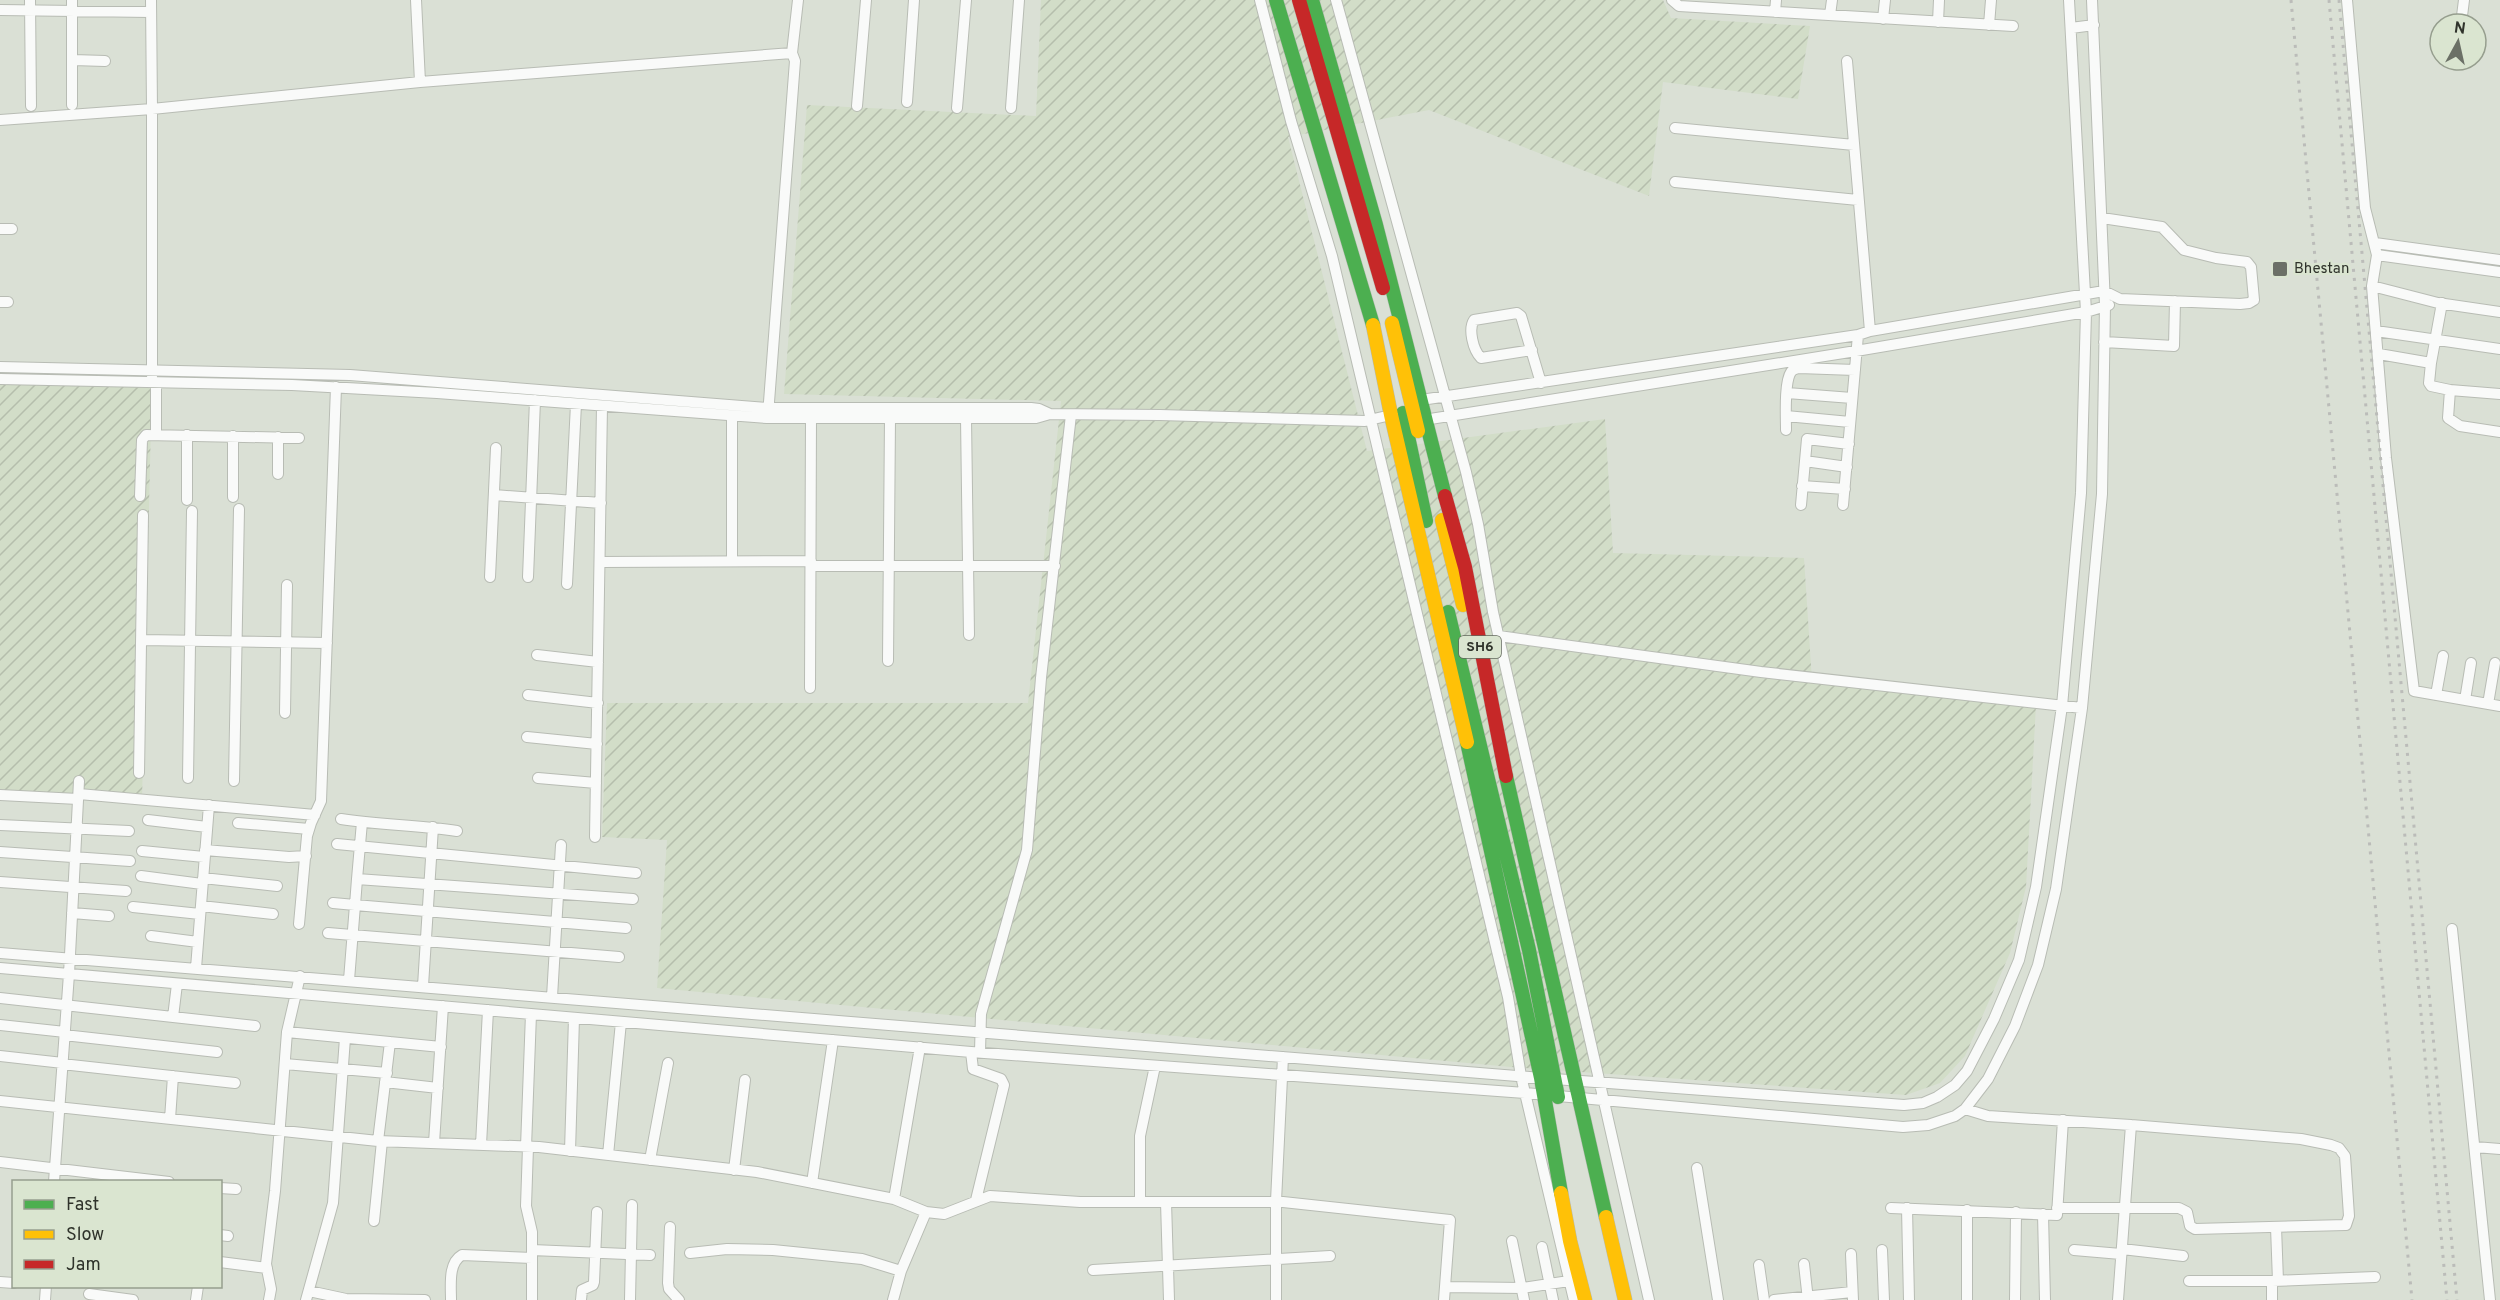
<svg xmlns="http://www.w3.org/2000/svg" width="2500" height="1300" viewBox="0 0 2500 1300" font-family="Overpass,sans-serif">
	<defs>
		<pattern id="industrial-furrows" width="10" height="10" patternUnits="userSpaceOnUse" patternTransform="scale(1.5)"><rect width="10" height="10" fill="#d2ddc8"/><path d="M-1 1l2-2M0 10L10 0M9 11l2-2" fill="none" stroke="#b5beac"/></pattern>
	</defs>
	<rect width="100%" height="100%" fill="#dae0d5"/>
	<!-- industrial -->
	<path fill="url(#industrial-furrows)" d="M1041 0H1663L1671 18 1810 26 1798 99 1663 82 1649 196 1429 110 1288 137 1367 451 1605 419 1613 553 1804 558 1812 681 2036 705 2026 887 2010 953 1965 1056 1940 1083 1906 1095 1511 1067 657 988 667 840 602 837 607 703H1028L1061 401 784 394 807 105 1036 116Z
		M0 379 152 382 142 800 0 795Z"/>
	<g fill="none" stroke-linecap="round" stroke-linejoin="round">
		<!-- street casing -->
		<g stroke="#b8bcb4" stroke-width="12">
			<path id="street" d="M30 0 31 106
				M151 0 152 109 420 82
				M416 0 420 82 792 53 795 61C787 179 776 297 768 415
				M1260 0 1291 121 1332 256 1508 997 1521 1076 1574 1300
				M1336 0 1466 472 1478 524 1493 612 1649 1300
				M1672 0 1679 6 2013 26
				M2347 0 2365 208 2377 255 2372 286 2386 458 2414 691 2500 706
				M0 10 151 12
				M1775 12 1776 0
				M1830 15 1832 0
				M1883 19 1885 0
				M1938 22 1939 0
				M2461 24 2464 0
				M1989 25 1991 0
				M2071 28 2094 25
				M792 53 798 0
				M73 60 105 61
				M1847 61 1870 331
				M907 102 914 0
				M72 105V0
				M857 106 866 0
				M957 108 966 0
				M1011 108 1019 0
				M0 120 152 109V376
				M1675 128 1854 145
				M1675 182 1858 200
				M0 229H12
				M2375 243 2500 260
				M2377 255 2500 272
				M2372 286 2438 303 2500 312
				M0 302H8
				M2376 331 2500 349
				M2104 342 2174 346 2175 301
				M1532 350 1481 358C1473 350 1468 329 1474 320L1517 313 1521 316 1541 383
				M2379 354 2431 363 2429 383 2431 386 2450 390 2448 418 2460 426 2500 432
				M2431 363 2442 303
				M0 367 350 375 768 408H1031L1039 409 1050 414
				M0 379 292 385 437 393 767 418H1036L1050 414 1160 415 1365 421 1391 415
				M156 382V435
				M2450 390 2500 394
				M1787 393 1852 398
				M1421 400 1858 335 1870 331 2104 291 2120 299 2240 304 2249 303 2254 300 2251 267 2247 262 2216 258 2184 250 2162 227 2102 218
				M732 416V561
				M1786 416 1850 422
				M966 418 969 635
				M1424 420 1856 351 2086 312 2109 305
				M1786 430C1786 417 1784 382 1791 372 1793 369 1795 369 1799 368L1855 370
				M1805 461 1847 467
				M278 474V437
				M1802 486 1845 489
				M494 495 601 503
				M140 496 142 440 146 435 299 438
				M233 497V436
				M187 500V435
				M1801 505 1807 439 1849 444
				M1843 505 1858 335
				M600 562 811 561
				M811 566H1055
				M490 577 496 448
				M528 577 535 400
				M567 584 576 404
				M1499 636 1761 672 2082 708
				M142 640 327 643
				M537 655 598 662
				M888 661 890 418
				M810 688 811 417
				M528 695 598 703
				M2436 695 2443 656
				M2465 700 2471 663
				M2488 704 2495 663
				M285 713 287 585
				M527 737 597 744
				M139 773 143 515
				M188 778 192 511
				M538 778 596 783
				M234 781 239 509
				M79 794 315 815
				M0 795 78 799
				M341 819C380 825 419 825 457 831
				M148 820 207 827
				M362 822 357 879 633 899
				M238 823 309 829
				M0 825 129 831
				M595 837 602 406
				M337 844 636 873
				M205 850 289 857 306 856
				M142 851 204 857
				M0 852 130 861
				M141 876 202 884
				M203 878 277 886
				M0 882 126 891
				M333 903 355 905 357 879
				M201 906 273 914
				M133 907 200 914
				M72 913 109 916
				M299 924 307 836 311 823 321 801 336 387
				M2452 929 2490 1300
				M328 933 619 957
				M151 936 198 942
				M0 953 1541 1078 1904 1105 1923 1103 1937 1097 1955 1085 1967 1071 1994 1019 2019 960 2036 887 2062 706 2081 493 2086 312 2069 0
				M0 968 971 1052 1525 1093 1903 1127 1928 1125 1955 1116 1965 1109 1988 1079 2015 1026 2038 965 2056 889 2082 708 2102 494 2105 305 2092 0
				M196 968 209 805
				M349 980 355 905 626 928
				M423 986 433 827
				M552 997 561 845
				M0 998 255 1026
				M173 1017 177 984
				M0 1025 65 1032
				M287 1032 441 1047
				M64 1035 217 1052
				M971 1052 973 1069 1001 1079 1004 1085 976 1200
				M980 1052 981 1014 1027 850 1041 678 1071 415
				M0 1056 63 1063
				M62 1064 235 1083
				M285 1064 387 1073
				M385 1082 438 1088
				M0 1101 378 1141 539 1147 757 1172 894 1199 926 1212 944 1214 990 1196 1080 1202H1283L1450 1220 1444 1300
				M1965 1109 1988 1116 2131 1125 2301 1139 2331 1145 2339 1148 2345 1156 2349 1216 2346 1225 2195 1229 2190 1226 2187 1212 2179 1208H2057
				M170 1119 173 1076
				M378 1141 390 1042
				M434 1143 443 1006
				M481 1145 488 1010
				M526 1147 531 1014
				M528 1147 526 1206 532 1232V1300
				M2475 1147 2500 1149
				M570 1151 574 1018
				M608 1155 621 1022
				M650 1160 668 1063
				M0 1162 169 1182
				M1697 1168 1718 1300
				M734 1170 745 1080
				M54 1182 69 974 79 781
				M812 1183 833 1040
				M220 1188 236 1189
				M894 1199 920 1047
				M1140 1202V1136L1155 1066
				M1166 1202 1169 1300
				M1891 1208 2057 1215 2063 1120
				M1907 1208 1909 1300
				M2043 1214 2045 1300
				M374 1221 382 1141
				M670 1227 668 1283 669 1289 679 1300
				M2276 1227 2278 1281
				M220 1235 228 1236
				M1512 1241 1524 1300
				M1542 1247 1553 1300
				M2122 1249 2183 1256
				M532 1250 650 1255
				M1882 1250 1884 1300
				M2074 1250 2121 1254
				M690 1253 727 1249 773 1250 862 1259 901 1271
				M1851 1254 1853 1300
				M220 1262 267 1268
				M1804 1264 1808 1300
				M1759 1265 1764 1300
				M1093 1270 1330 1256
				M2189 1281H2272L2375 1277
				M2272 1281V1300
				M0 1282 14 1283
				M1445 1287 1522 1288 1569 1281
				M309 1291 346 1299 425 1300
				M89 1294 133 1300
				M45 1300 46 1286
				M196 1300 198 1286
				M269 1300 271 1289 266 1264 275 1191 287 1032 300 976
				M306 1300 333 1203 345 1038
				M451 1300C451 1285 448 1263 462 1255L532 1258
				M581 1300 582 1290 593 1285 594 1282 597 1212
				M630 1300 632 1205
				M893 1300 901 1271 926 1212
				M1276 1300V1201L1283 1057
				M1774 1300 1852 1292
				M1967 1300V1210
				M2015 1300 2016 1212
				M2118 1300 2131 1125"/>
		</g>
		<!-- fast casing -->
		<g stroke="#b8bcb4" stroke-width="15">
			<path id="fast" d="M1276 0 1373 325
				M1312 0 1376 225 1445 496
				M1403 413 1426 521
				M1448 612 1529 950 1558 1097
				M1467 742 1541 1078 1561 1193
				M1506 776 1606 1217"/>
		</g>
		<!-- slow casing -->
		<g stroke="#b8bcb4" stroke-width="15">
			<path id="slow" d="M1392 323 1418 431
				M1373 325 1391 415 1467 742
				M1442 520 1463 605
				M1561 1193 1570 1241 1585 1300
				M1606 1217 1625 1300"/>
		</g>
		<!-- jam casing -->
		<g stroke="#b8bcb4" stroke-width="15">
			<path id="jam" d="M1299 0 1383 288
				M1445 496 1465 567 1506 776"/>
		</g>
		<!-- street -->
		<use href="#street" stroke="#f9faf9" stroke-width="10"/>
		<!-- fast -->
		<use href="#fast" stroke="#4caf50" stroke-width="14"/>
		<!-- slow -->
		<use href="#slow" stroke="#ffc107" stroke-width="14"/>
		<!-- jam -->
		<use href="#jam" stroke="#c62828" stroke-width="14"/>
		<!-- rail -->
		<path stroke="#bbbcb9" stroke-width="3" stroke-dasharray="3 6" stroke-linecap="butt" d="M2291 0 2412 1300
			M2329 0 2447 1300
			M2339 0 2457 1300"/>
	</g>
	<!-- markers -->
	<rect fill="#6b7066" stroke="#dae5d0" stroke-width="2" x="2272" y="261" width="16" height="16" rx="3"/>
	<g text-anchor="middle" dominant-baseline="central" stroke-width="4.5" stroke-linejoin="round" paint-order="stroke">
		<!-- shield labels -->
		<rect fill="#dae5d0" stroke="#62685c" stroke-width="1.5" x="1459" y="636" width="42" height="22" rx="4.5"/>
		<g font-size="14" font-weight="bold" fill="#2f332b">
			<text x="1480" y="647">SH6</text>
		</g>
		<!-- poi labels -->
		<g font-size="15" fill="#2f332b" stroke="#dae5d0" text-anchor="start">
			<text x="2294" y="269">Bhestan</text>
		</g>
	</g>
	<!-- legend -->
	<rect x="12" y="1180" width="210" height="108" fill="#dae5d0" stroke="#969e8e" stroke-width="1.5"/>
	<rect x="24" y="1200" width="30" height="9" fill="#4caf50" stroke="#969e8e" stroke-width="1.5"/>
	<text x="66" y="1210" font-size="18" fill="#2f332b">Fast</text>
	<rect x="24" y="1230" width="30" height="9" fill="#ffc107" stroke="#969e8e" stroke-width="1.5"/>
	<text x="66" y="1240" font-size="18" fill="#2f332b">Slow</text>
	<rect x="24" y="1260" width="30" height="9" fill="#c62828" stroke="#969e8e" stroke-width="1.5"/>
	<text x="66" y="1270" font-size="18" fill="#2f332b">Jam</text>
	<!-- north arrow -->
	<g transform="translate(2458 42) rotate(8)"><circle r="28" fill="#dae5d0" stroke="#969e8e" stroke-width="1.5"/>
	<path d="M0-4.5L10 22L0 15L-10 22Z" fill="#6b7066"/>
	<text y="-9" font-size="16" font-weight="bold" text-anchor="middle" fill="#2f332b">N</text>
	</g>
</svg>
